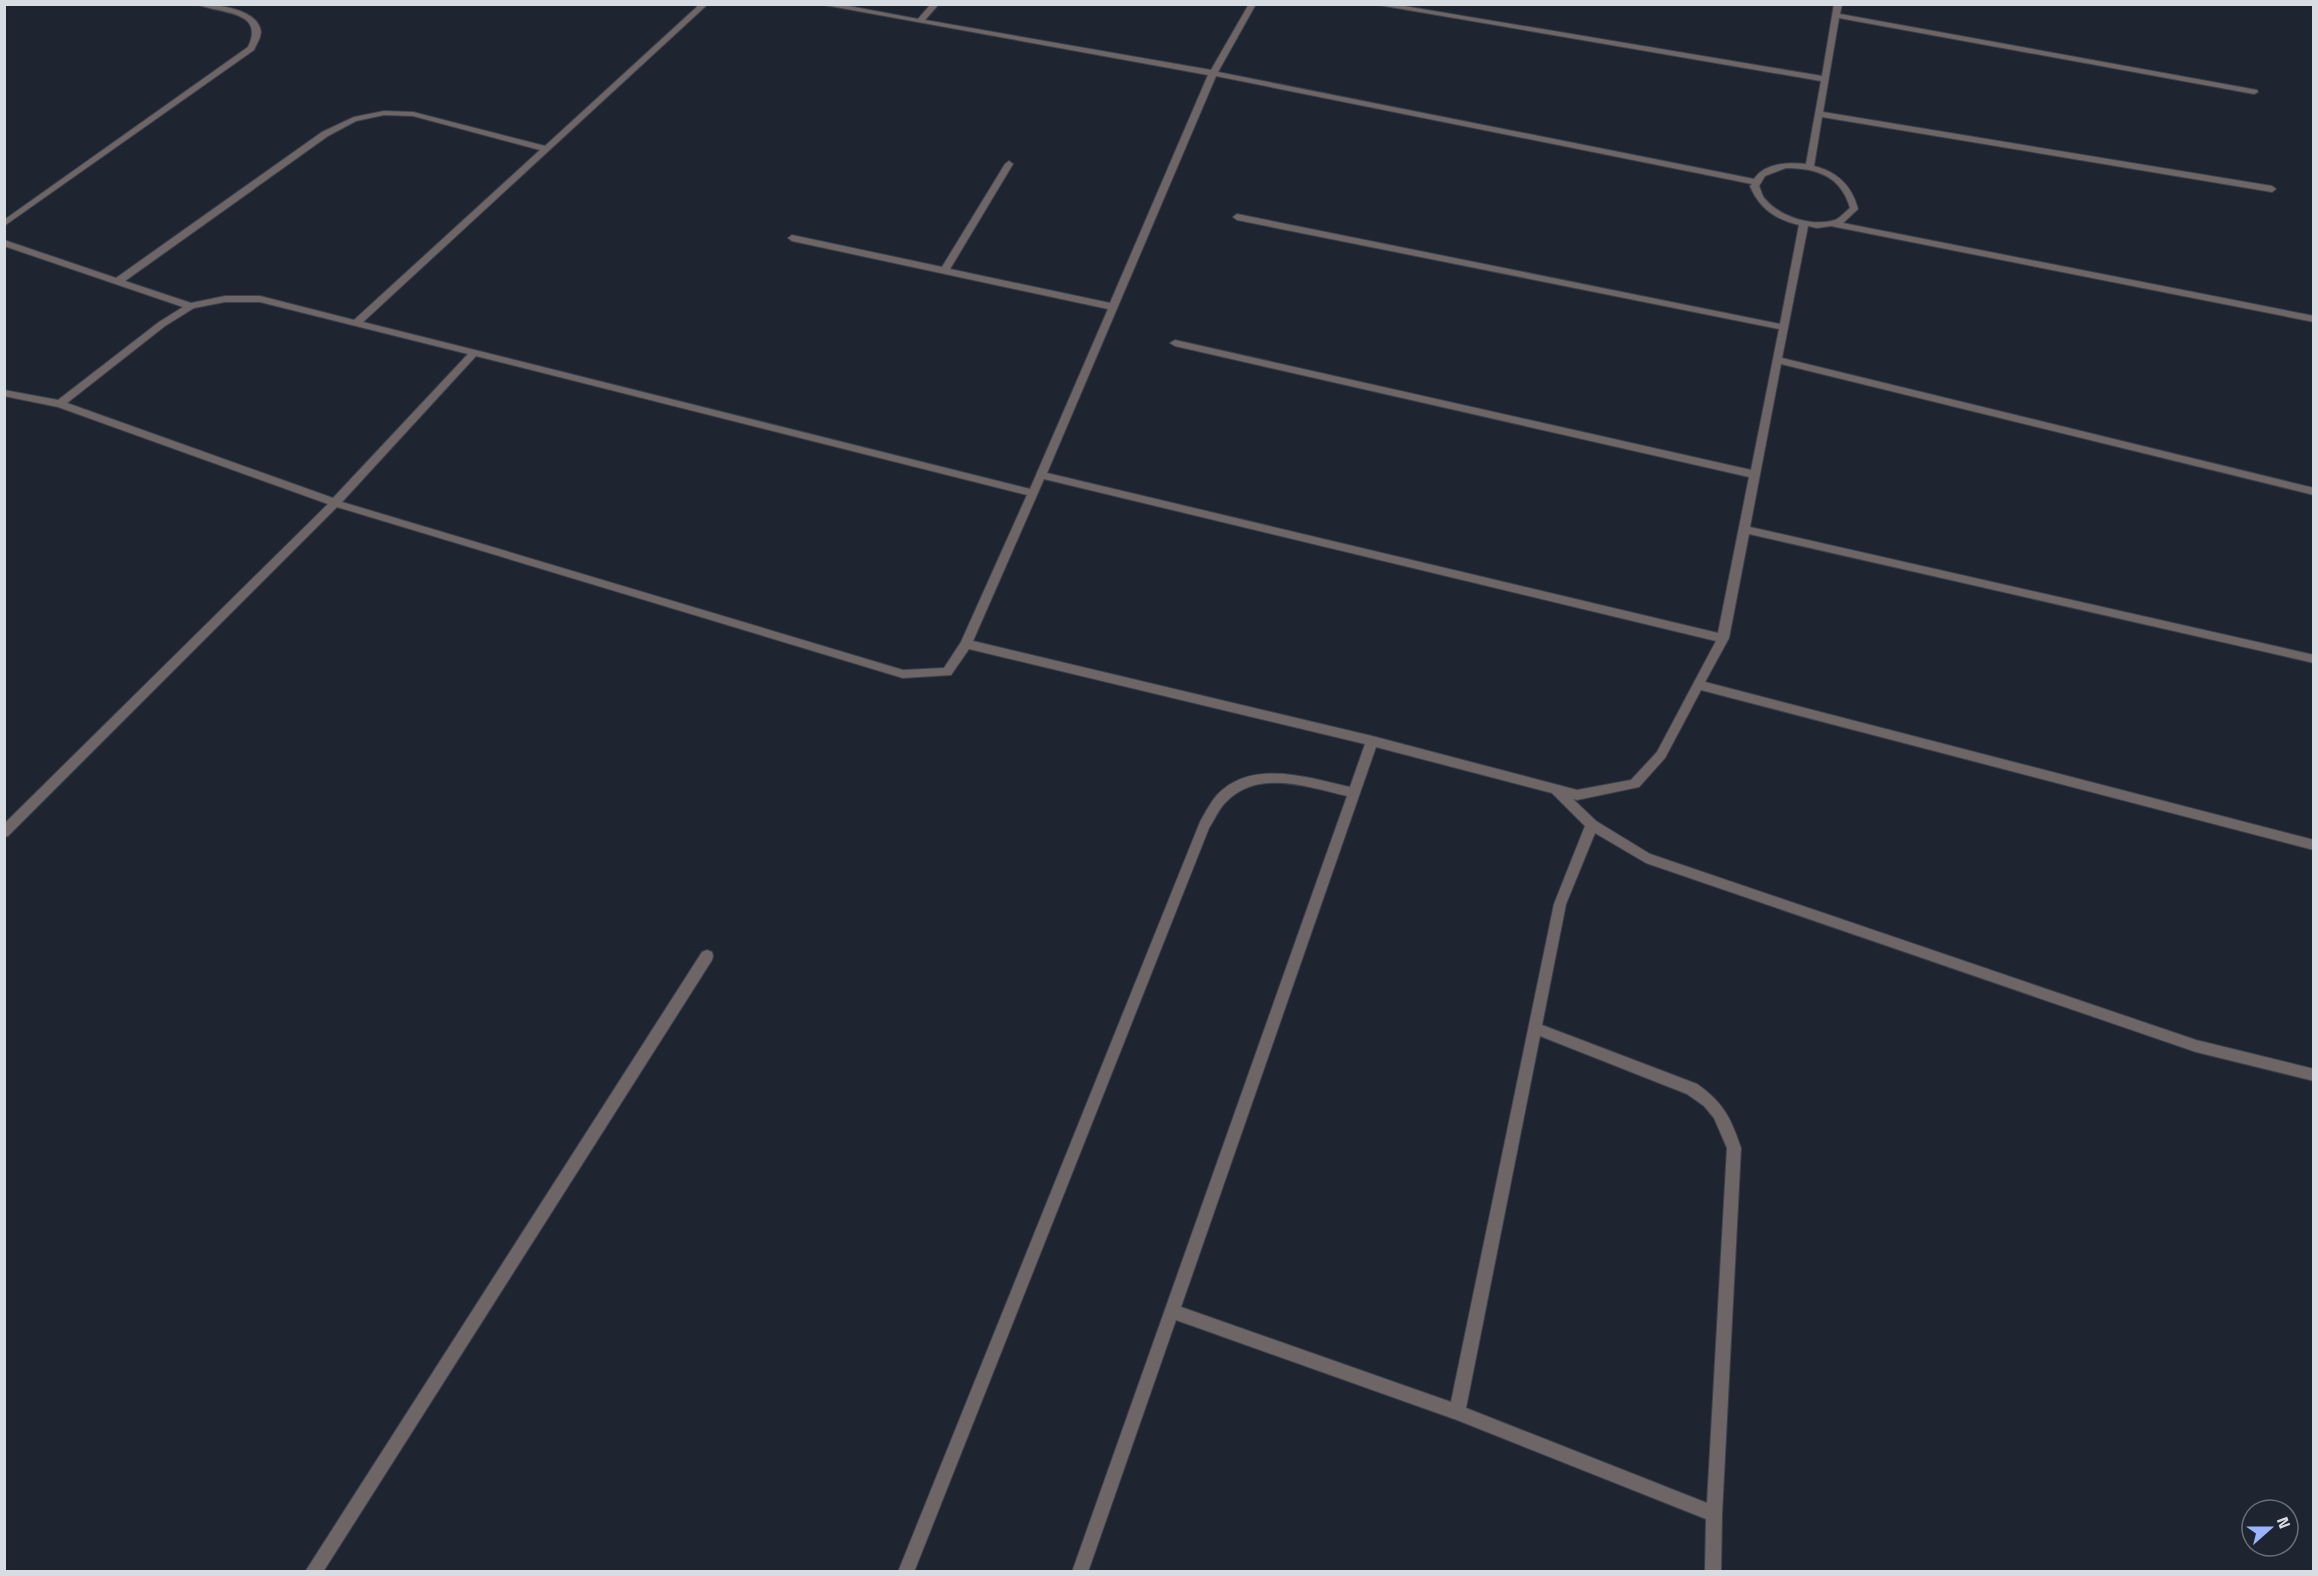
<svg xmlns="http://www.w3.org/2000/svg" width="2318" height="1576" viewBox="0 0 2318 1576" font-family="'Titillium Web',sans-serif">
	<rect width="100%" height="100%" fill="#1f2530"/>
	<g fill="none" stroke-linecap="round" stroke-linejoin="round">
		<!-- minor casing -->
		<g stroke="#3d424d" stroke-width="2">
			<path id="minor" d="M197 4C213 4 254 8 260 28 263 35 257 43 254 50L4 226V220L248 47C266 9 218 14 197 4Z
				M700 4H708L363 322 1030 489 1108 309 792 241 788 238 792 235 942 267 1005 164 1009 161 1013 164 950 269 1110 303 1208 75 819 4H838L918 19 931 4H939L925 20 1211 70 1249 4H1256L1218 72 1754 179C1764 163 1789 162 1806 164L1821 81 1373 4H1392L1822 76 1834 4H1842L1840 14 2257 90 2258 92 2254 94 1839 18 1823 112 2272 186 2276 189 2272 192 1822 117 1814 166C1838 172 1852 186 1858 209L1843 223 2314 316V322L1831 226 1817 228 1808 226 1782 358 2314 488V495L1781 364 1750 527 2314 655V663L1749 534 1729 638 1705 682 2314 840V850L1701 690 1665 758 1639 787 1577 800 1573 799 1596 821 1650 854 2196 1040 2314 1069V1081L2196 1052 1646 863 1595 833 1566 904 1542 1025 1697 1084C1723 1102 1731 1118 1741 1148L1722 1514 1721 1572H1705L1706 1519 1457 1420 1176 1320 1088 1572H1072L1347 796C1308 787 1259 769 1227 801 1219 808 1215 819 1209 828L914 1572H898L1200 822C1205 813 1210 803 1217 795 1252 758 1308 778 1350 787L1365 744 969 649 951 675 903 678 337 507 8 836 4 837V824L328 504 58 407 4 396V390L58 400 159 322 183 307 4 246V240L116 278 322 132 354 117 384 111 413 112 545 146ZM1216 76 1752 184 1750 186C1759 208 1776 220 1799 225L1780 324 1237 214 1233 217 1237 220 1779 329 1751 470 1175 340 1170 343 1175 346 1749 477 1718 633 1047 473ZM384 115 413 116 540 150 354 320 260 296H225L191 303 125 281 328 136 356 121ZM1786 168C1817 168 1841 176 1850 208 1845 212 1840 218 1835 220 1813 227 1780 217 1765 199 1762 196 1761 190 1759 186L1765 176ZM225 302H260L468 354 333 498 67 403 165 326 194 308ZM476 356 1027 495 961 642 944 668 903 670 342 502ZM1044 479 1716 641 1657 752 1631 780 1577 790 1372 736 973 641ZM1376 747 1552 793 1585 826 1554 904 1451 1402 1181 1307ZM1540 1036 1687 1094 1704 1106 1714 1118 1727 1148 1707 1503 1466 1408Z
				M707 950 712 952 713 956 712 960 323 1572H305L702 952Z"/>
		</g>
		<!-- minor -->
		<use href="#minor" fill="#6d6566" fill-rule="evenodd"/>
	</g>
	<!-- border -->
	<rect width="2318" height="1576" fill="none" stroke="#d8dde4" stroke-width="12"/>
	<!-- north arrow -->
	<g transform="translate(2270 1528) rotate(69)"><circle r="28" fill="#1f2530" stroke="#696f78" stroke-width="1.5"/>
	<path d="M0-4.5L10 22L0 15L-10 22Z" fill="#9ab5fd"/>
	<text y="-9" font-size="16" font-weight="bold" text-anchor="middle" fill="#d8dde4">N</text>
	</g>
</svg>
